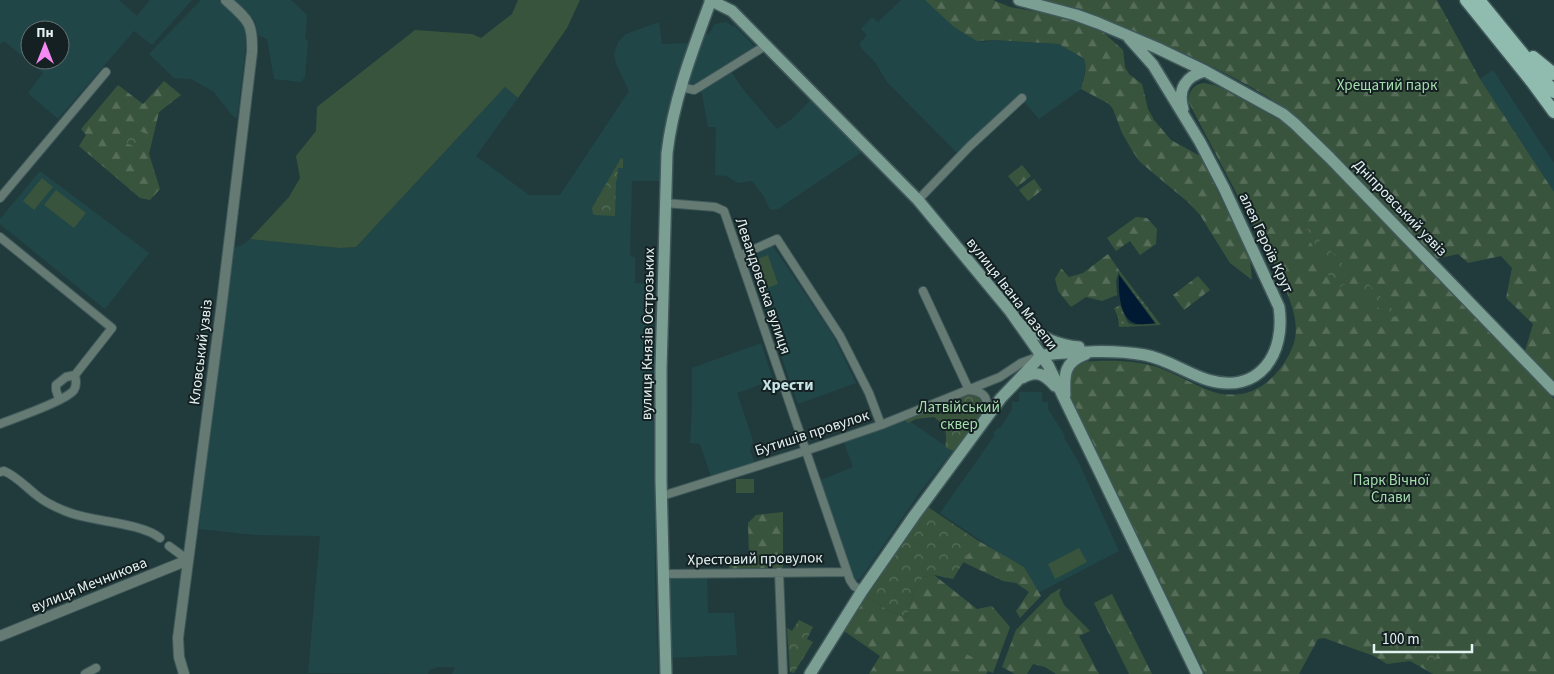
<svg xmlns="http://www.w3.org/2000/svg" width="1554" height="674" viewBox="0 0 1554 674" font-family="'Source Sans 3',sans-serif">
	<defs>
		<pattern id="grass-dots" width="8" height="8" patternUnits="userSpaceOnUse" patternTransform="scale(1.25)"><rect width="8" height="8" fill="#39543d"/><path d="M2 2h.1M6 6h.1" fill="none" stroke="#566d5a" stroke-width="1.8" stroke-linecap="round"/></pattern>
		<pattern id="forest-firs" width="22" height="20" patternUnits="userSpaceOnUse" patternTransform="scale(1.25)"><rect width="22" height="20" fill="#39543d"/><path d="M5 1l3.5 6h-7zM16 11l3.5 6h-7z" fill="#566d5a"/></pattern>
		<pattern id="park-crowns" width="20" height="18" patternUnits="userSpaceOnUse" patternTransform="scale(1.25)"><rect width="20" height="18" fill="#39543d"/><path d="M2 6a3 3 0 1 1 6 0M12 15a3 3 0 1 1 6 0" fill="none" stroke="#566d5a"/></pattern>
	</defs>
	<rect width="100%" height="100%" fill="#213b3d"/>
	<!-- built -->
	<path fill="#214648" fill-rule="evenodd" d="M0 0H119L137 16 150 0H192L152 45 134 31 58 119 28 93 43 73 4 41 0 44ZM30 30H60V60H30Z
		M201 0H219L245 24 246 46 237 119 230 113 214 92 191 79 174 78 149 54Z
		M234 0H291L307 15 305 39 308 40 305 77 301 82 274 79 267 39 258 35 255 21Z
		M901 0H925L983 42 995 40 1059 44 1073 50 1085 61V70L1081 89 1039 119 1019 96 957 153 887 82 875 62 862 49 859 44 867 35 861 29 872 17 878 22Z
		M659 22 662 44 692 43 663 181H632L630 256 635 257V283L652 284 651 346H655L654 382 651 383V404H654L655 584 658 674H452L455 667H438L429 670 428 674 308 673 320 536 256 535 199 529 206 460 234 248 242 245 250 239 340 248 356 247 505 87 518 98 476 156 529 195H560L629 91 616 64 614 54 618 42 626 34Z
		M727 22 733 27 734 25 758 50 692 87 689 84V82L705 33 709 34 715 24Z
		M1493 70 1554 163V192L1480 79Z
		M731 71 742 88 777 129 792 119 812 99 862 152 778 209 770 210 763 195 752 181 738 183 726 176 715 175 716 127H708L701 89Z
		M40 171 149 253 105 309 0 224V219Z
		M773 246 833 335 856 383 798 404 747 259Z
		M761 343 773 380 737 393 753 441 750 451 755 463 711 476 700 444 690 443 692 408V368Z
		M1019 392H1042V402H1048V409L1065 436 1064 438 1078 461 1119 551 1038 593 1024 567 1002 555 940 513 995 435 993 434 998 427 1000 429 1012 409V402H1019Z
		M905 418 953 451 920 492 861 578 857 580 853 579 818 481 853 467 843 440Z
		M707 574 708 613H734L737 655 668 658 667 575Z"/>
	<!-- grass -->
	<path fill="url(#grass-dots)" d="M1119 270 1161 325 1119 327 1118 317 1114 308 1120 305 1128 323 1134 325 1156 324 1118 272Z"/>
	<!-- forest -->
	<path fill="url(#forest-firs)" d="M925 0H993L1010 7 1059 16 1077 21 1104 33 1123 50 1125 67 1129 74 1142 84 1148 109 1154 120 1171 140 1200 156 1204 163 1250 259 1252 280 1230 263 1200 215 1189 203 1140 162 1133 152 1122 133 1113 109 1109 104 1081 89C1083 80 1089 66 1083 58L1059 44 995 40 977 41 954 27Z
		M1042 0H1437L1480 79 1554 192V381L1525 351 1533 324 1506 298 1512 268 1501 256 1468 263 1458 254 1436 259 1304 123C1250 78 1170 48 1105 19L1080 9Z
		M164 81 181 95 159 112 149 154 160 189 150 200 140 198 79 146 86 135 81 129 118 85 143 104Z
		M1204 83 1214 85 1223 89 1281 121 1293 130 1341 176 1554 399V674H1433L1410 661 1387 664 1374 656 1324 638 1318 639 1299 674H1205L1071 398C1066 380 1064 375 1079 362 1105 360 1137 359 1162 369 1179 375 1206 392 1222 394 1230 395 1241 395 1249 392 1270 386 1290 360 1295 339 1299 317 1288 296 1280 276L1188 101C1189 91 1194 84 1204 83Z
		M1022 165 1031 176 1017 187 1008 176Z
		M1034 179 1042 190 1028 201 1019 190Z
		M1136 217 1147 218 1157 229 1156 244 1140 255 1130 241 1116 251 1107 238Z
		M1108 254 1119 270 1116 281 1117 295 1102 301 1086 297 1071 307 1058 291 1055 279 1061 268 1069 277 1083 273Z
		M1198 276 1210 290 1184 310 1173 295Z
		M783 512V569H729L730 557 749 556 748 523 756 515Z
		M977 540 1024 567 1041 596 1020 618 1016 611 1029 592 1016 583 1003 581 963 562Z
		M934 575 977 609 992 606 1010 627 993 673 988 671 986 674H869L880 656 844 631 867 596 886 609 906 618 913 595 923 577Z
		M1061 588 1059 594 1064 605 1090 631 1079 636 1099 674H1056L1045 667 1033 664 1027 674H1015L1002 667 1016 630 1051 594Z
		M1112 594 1152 674H1129L1094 603Z"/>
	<!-- park -->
	<path fill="url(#park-crowns)" d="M133 128 149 135 142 150 126 143Z
		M621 158 623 159V168H618L617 180 616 181 615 216 595 215 593 214 592 208Z
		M1311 229 1314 231 1323 246 1338 256 1342 263 1349 282 1336 289 1304 230Z
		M1364 279 1399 316 1390 317 1361 294V286Z
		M965 394H975L983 398 986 409 980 420 953 451 945 447C948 433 945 425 934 417L916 419 908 423 905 420Z
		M928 507 977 540 953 579 934 575 923 577 913 595 906 618 886 609 867 596Z
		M799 620 813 627 807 639 813 642 794 673 790 672 787 628 792 631Z
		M1406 635 1440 647 1434 663 1387 646 1391 636Z"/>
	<!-- garden -->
	<path fill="#39543d" d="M518 0H580L567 28 518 98 505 87 356 247 340 248 250 239 289 197 300 178 296 156 316 131 317 107 415 30 472 34 481 38 512 14Z
		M42 178 53 187 34 210 23 201Z
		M56 190 86 213 74 228 44 205Z
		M768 255 778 284 764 289 754 260Z
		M736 479H754V493H736Z
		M1079 548 1087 562 1055 579 1048 564Z
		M963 639 984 649 978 660 958 650Z"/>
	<!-- water -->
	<path fill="#011a34" d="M1119 275 1155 323C1148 324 1140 325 1134 323 1119 318 1118 287 1119 275Z"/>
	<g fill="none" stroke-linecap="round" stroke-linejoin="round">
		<!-- minor casing -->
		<g stroke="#40585a" stroke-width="10">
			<path id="minor" d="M681 87 694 90 699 87 765 46
				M0 198 106 72
				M918 200 970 146 1022 98
				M665 203 715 207 724 211 850 580 854 586 862 591
				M0 237 112 328 75 375 66 377 56 385V390L59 399
				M739 256 777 239 840 336 869 393 881 425
				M923 291 969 390
				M969 390C989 392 988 401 985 418
				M0 424C15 418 66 401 74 390 77 385 76 380 75 375
				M0 472 4 471C16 476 25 486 35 494 43 501 55 507 65 511 91 522 140 522 160 538
				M662 496 802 452 881 425 1000 377 1021 363 1040 356
				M169 546 188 560
				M779 572 783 674
				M663 574 847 572
				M85 674 96 668"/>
		</g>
		<!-- tertiary casing -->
		<g stroke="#40585a" stroke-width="12">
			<path id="tertiary" d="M0 636 188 560
				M184 674 179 657 178 638 221 310 252 52C253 22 248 20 226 0"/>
		</g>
		<!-- secondary casing -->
		<g stroke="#40585a" stroke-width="14">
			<path id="secondary" d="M710 0 732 11 918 200 1010 311 1048 365 1197 674
				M1019 0 1076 15 1098 23 1157 48 1205 71 1283 114 1295 124 1330 158 1554 390
				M1183 109C1177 89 1186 76 1205 71
				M1023 325C1043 337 1056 345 1079 347
				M1042 355C1076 352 1111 349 1145 355 1167 359 1186 373 1208 380 1260 395 1286 353 1279 307L1224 188 1200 142 1153 65 1129 38
				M1022 378C1037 369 1045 375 1055 386
				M1065 395C1064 374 1064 362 1086 354
				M666 674 661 481V369L667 153C673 101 693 49 711 0
				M810 674 862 591 914 516 1001 398 1042 355"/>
		</g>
		<!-- primary casing -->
		<g stroke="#40585a" stroke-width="15">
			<path id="primary" d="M1466 0 1532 82 1554 112
				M1479 0 1554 92
				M1533 57 1554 74"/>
		</g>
		<!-- minor -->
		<use href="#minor" stroke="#647a73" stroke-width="8"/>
		<!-- tertiary -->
		<use href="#tertiary" stroke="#647a73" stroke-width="10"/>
		<!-- secondary -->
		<use href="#secondary" stroke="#7c9f94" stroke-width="11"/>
		<!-- primary -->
		<use href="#primary" stroke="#8fbcae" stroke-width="12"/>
	</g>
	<g text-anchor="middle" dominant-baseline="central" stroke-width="4" stroke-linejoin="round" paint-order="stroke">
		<!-- park labels -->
		<g font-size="15" fill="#a5dfad" stroke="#142021">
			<text x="1387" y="85">Хрещатий парк</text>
			<text x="959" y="407">Латвійський<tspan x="959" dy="17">сквер</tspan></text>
			<text x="1391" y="480">Парк Вічної<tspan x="1391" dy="17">Слави</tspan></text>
		</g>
		<!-- street labels -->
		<g font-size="15" fill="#e3f2f3" stroke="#142021">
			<text transform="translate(1400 208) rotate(46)">Дніпровський узвіз</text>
			<text transform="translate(1266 243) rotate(65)">алея Героїв Крут</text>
			<text transform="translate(763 286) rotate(71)">Левандовська вулиця</text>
			<text transform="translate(1012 294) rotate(52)">вулиця Івана Мазепи</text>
			<text transform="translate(648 334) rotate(-89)">вулиця Князів Острозьких</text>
			<text transform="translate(201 352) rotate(-83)">Кловський узвіз</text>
			<text transform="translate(812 433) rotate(-18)">Бутишів провулок</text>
			<text transform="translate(755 559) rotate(-1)">Хрестовий провулок</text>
			<text transform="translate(89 585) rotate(-22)">вулиця Мечникова</text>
		</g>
		<!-- neighbourhood labels -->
		<g font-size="16" font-weight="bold" fill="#c5e4e5" stroke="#142021">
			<text x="788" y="385">Хрести</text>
		</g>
	</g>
	<!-- north arrow -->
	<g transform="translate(45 45)"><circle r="24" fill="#142021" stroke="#677475"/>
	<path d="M0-4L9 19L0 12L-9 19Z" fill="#f489f1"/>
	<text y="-8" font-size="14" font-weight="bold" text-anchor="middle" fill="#e3f2f3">Пн</text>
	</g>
	<!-- scale -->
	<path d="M1374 644v8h98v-8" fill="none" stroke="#e3f2f3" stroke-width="2.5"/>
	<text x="1382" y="644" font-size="15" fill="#e3f2f3" stroke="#142021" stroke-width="4" paint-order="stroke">100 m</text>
</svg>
